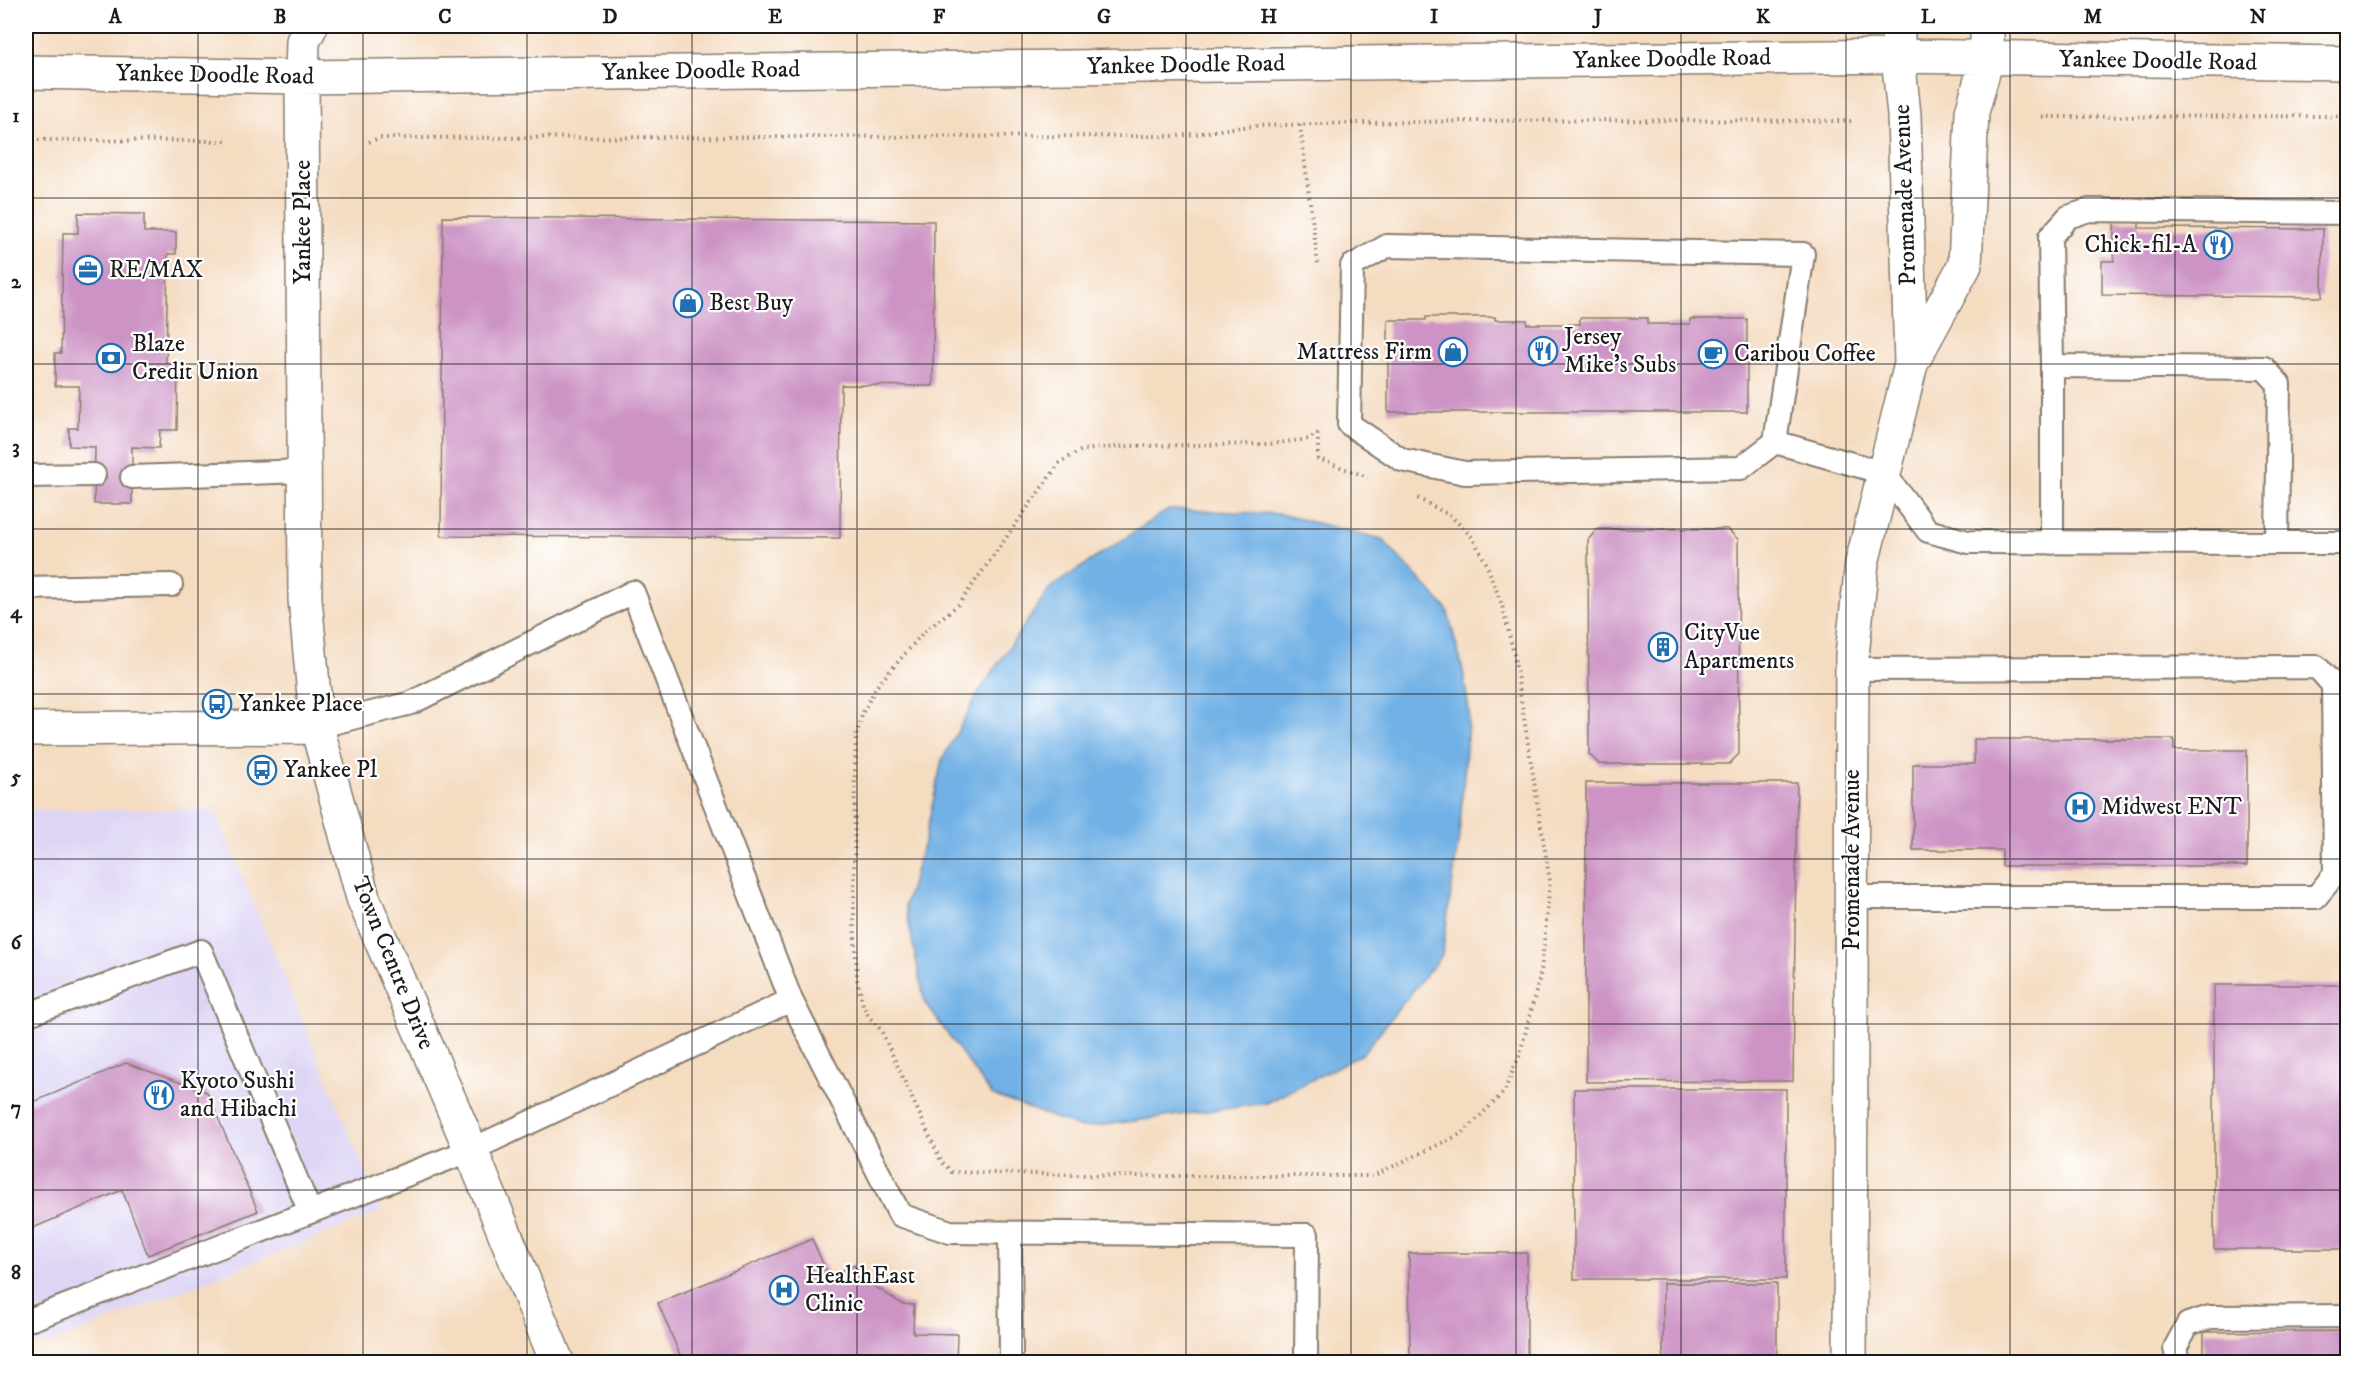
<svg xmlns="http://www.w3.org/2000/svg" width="2373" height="1388" viewBox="0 0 2373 1388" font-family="'IM FELL DW Pica',serif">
	<rect width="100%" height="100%" fill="#fff"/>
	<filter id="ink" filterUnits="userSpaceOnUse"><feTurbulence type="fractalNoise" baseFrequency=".0167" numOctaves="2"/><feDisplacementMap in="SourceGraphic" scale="12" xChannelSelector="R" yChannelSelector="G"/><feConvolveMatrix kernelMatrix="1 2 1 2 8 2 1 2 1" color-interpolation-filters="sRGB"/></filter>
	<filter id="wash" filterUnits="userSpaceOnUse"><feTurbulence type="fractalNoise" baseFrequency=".008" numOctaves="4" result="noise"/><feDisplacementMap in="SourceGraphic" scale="24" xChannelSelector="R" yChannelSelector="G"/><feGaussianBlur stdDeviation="1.35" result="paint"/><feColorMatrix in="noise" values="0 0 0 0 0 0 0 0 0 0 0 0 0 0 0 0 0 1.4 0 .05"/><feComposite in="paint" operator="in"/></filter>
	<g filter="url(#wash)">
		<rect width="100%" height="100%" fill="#f4dcc1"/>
		<!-- built -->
		<path fill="#ded5f5" d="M214 809 382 1211 49 1344H26V810Z"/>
		<!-- water -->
		<path fill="#71b1e5" stroke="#466680" stroke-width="1.5" d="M1169 509 1280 514 1382 539 1447 609 1463 671 1469 711 1459 837 1442 955 1362 1054 1267 1103 1082 1128 992 1095 925 1003 905 905 925 839 942 760 980 690 1050 588Z"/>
		<g id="blocks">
			<!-- building -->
			<path fill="#cc93c4" d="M78 213 144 214V232H176V254H168L166 363H178L177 430H160L159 448 132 447V504H94L95 447 69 446V428H78L79 386H55V353H61L63 233H78Z
				M443 217 934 221 933 386 841 385 840 538 441 536Z
				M2114 221H2139V228L2323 229 2322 297 2102 295V261H2114Z
				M1426 317H1495V320H1527V324H1580V318H1647V324H1690V319H1747V412H1388V320H1426Z
				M1597 529H1727L1738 539 1739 754 1729 764H1599L1589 754 1588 540Z
				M1974 739H2174V750H2247V866H2002V850H1913V764H1974Z
				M1586 783H1797L1793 1081 1586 1082Z
				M2214 985H2348V1249H2214Z
				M126 1063 207 1092 258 1211 148 1255 122 1190 26 1231V1105Z
				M1574 1089H1786V1279H1574Z
				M812 1239 829 1277 854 1265 860 1277 902 1304 914 1305 913 1333 957 1334 956 1362H683L658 1303Z
				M1409 1253H1527V1362H1410Z
				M1663 1283H1777V1362H1663Z
				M2348 1331V1362H2204V1332Z"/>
		</g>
	</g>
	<g filter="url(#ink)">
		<use href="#blocks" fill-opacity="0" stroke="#887c6e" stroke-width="1.5"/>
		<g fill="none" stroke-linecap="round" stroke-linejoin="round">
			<!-- lane casing -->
			<g stroke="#887c6e" stroke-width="26">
				<path id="lane" d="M2052 366 2050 237 2068 217 2089 210 2348 213
					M1775 442 1741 468 1465 473 1402 460 1349 424 1352 266 1387 246 1803 254 1775 442 1884 473 1928 531 1968 542 2277 543 2279 384 2264 368 2052 366V543
					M26 476 94 475
					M132 477 304 471
					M2277 543H2348
					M26 588 171 585
					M1852 897H2316L2335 874 2333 685 2317 667 1852 669
					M791 1000 900 1215 950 1232 1307 1235 1306 1362
					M26 1015 201 951 310 1212 471 1150 791 1000 633 592 411 703 317 727
					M1010 1233 1011 1362
					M26 1318 32 1319 310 1212
					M2178 1362 2175 1348 2188 1324 2210 1317 2348 1316"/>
			</g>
			<!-- secondary casing -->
			<g stroke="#887c6e" stroke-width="36">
				<path id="secondary" d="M311 26 303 41 302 77 305 599 317 727 363 898 471 1150 557 1362
					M1898 26V56L1904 115 1911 364
					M26 72 302 77 1898 56 2348 63
					M26 729 317 727
					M1850 1362 1852 655 1862 563 1911 364 1965 265 1972 112 1987 58V26"/>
			</g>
			<!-- path -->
			<path stroke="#887c6e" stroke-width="4" stroke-dasharray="1.5 4.5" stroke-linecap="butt" d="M2042 117 2348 116
				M1300 125 1318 264
				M26 140 229 141
				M369 142 379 138 1176 136C1203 134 1229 127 1257 126 1455 119 1654 120 1853 121
				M1318 433 1309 439 1269 444 1129 446 1082 450 1060 462 959 604 923 633 877 686 863 712 856 736 855 767 854 919 857 979 863 1005 869 1017 881 1030 941 1161 952 1172 1123 1176H1373L1463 1133 1504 1092 1520 1054 1541 972 1550 882 1514 655 1502 605 1486 563 1472 537 1451 516 1417 498
				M1318 434V459L1368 477"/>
			<!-- lane -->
			<use href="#lane" stroke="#fff" stroke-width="22"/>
			<!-- secondary -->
			<use href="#secondary" stroke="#fff" stroke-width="33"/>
		</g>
	</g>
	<!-- grid -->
	<path fill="none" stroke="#1c1c1c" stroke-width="1.5" stroke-opacity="0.55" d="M198 26V1362M363 26V1362M527 26V1362M692 26V1362M857 26V1362M1022 26V1362M1186 26V1362M1351 26V1362M1516 26V1362M1681 26V1362M1846 26V1362M2010 26V1362M2175 26V1362M26 198H2348M26 364H2348M26 529H2348M26 694H2348M26 859H2348M26 1024H2348M26 1190H2348"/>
	<!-- icons -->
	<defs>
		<g id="restaurant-ring" transform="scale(1.5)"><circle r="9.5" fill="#fff" stroke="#1f6fb2" stroke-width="1.5"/><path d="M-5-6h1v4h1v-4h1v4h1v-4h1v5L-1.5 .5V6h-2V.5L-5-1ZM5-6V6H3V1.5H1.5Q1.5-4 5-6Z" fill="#1f6fb2"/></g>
		<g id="office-ring" transform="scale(1.5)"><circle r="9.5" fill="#fff" stroke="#1f6fb2" stroke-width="1.5"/><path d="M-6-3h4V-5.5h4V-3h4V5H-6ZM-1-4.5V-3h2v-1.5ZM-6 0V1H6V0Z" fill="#1f6fb2"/></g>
		<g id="shop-ring" transform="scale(1.5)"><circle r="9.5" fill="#fff" stroke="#1f6fb2" stroke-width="1.5"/><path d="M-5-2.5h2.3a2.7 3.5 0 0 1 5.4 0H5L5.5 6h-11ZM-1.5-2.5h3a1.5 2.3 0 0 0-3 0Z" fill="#1f6fb2"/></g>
		<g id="cafe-ring" transform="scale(1.5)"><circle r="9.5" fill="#fff" stroke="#1f6fb2" stroke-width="1.5"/><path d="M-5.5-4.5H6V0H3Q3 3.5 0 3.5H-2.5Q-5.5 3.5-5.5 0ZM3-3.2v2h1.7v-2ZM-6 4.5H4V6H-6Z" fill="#1f6fb2"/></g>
		<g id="bank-ring" transform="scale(1.5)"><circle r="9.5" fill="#fff" stroke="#1f6fb2" stroke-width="1.5"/><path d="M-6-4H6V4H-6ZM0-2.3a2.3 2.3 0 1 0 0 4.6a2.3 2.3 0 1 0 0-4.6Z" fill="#1f6fb2"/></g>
		<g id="building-ring" transform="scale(1.5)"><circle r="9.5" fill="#fff" stroke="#1f6fb2" stroke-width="1.5"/><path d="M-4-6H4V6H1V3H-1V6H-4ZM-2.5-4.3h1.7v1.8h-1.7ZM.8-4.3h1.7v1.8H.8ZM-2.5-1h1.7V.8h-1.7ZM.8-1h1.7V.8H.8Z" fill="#1f6fb2"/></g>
		<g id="bus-ring" transform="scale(1.5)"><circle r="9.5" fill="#fff" stroke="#1f6fb2" stroke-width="1.5"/><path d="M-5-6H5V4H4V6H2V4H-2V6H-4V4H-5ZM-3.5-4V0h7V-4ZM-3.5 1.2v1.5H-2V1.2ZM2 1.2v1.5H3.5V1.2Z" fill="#1f6fb2"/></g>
		<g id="hospital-ring" transform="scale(1.5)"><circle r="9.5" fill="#fff" stroke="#1f6fb2" stroke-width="1.5"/><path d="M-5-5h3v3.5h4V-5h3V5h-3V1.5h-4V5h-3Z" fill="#1f6fb2"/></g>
	</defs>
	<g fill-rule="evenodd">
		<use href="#restaurant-ring" x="2218" y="245"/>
		<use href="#office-ring" x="88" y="270"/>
		<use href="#shop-ring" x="688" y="303"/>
		<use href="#restaurant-ring" x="1543" y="351"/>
		<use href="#shop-ring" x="1453" y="352"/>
		<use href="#cafe-ring" x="1713" y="354"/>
		<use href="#bank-ring" x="111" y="358"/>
		<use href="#building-ring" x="1663" y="647"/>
		<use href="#bus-ring" x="217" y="704"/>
		<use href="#bus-ring" x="262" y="770"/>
		<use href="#hospital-ring" x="2080" y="807"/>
		<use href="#restaurant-ring" x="159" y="1095"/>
		<use href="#hospital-ring" x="784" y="1290"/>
	</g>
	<g text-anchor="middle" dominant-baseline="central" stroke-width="4.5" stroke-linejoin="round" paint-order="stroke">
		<!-- street labels -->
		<g font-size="24" fill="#1c1c1c" stroke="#fff">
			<text transform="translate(1672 59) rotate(-1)">Yankee Doodle Road</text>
			<text transform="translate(2158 61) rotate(1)">Yankee Doodle Road</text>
			<text transform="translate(1186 65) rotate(-1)">Yankee Doodle Road</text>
			<text transform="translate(701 71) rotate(-1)">Yankee Doodle Road</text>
			<text transform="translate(215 75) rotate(1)">Yankee Doodle Road</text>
			<text transform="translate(1905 195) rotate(-92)">Promenade Avenue</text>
			<text transform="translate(303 222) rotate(-90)">Yankee Place</text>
			<text transform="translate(1852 860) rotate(-90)">Promenade Avenue</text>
			<text transform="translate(393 963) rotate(68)">Town Centre Drive</text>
		</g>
		<!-- poi labels -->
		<g font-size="24" fill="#1c1c1c" stroke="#fff" text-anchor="start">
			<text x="2197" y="245" text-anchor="end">Chick-fil-A</text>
			<text x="109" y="270">RE/MAX</text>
			<text x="709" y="303">Best Buy</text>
			<text x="1564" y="337">Jersey<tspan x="1564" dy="28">Mike's Subs</tspan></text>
			<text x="132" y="344">Blaze<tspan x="132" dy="28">Credit Union</tspan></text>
			<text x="1432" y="352" text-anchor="end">Mattress Firm</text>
			<text x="1734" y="354">Caribou Coffee</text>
			<text x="1684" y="633">CityVue<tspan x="1684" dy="28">Apartments</tspan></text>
			<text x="238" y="704">Yankee Place</text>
			<text x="283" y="770">Yankee Pl</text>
			<text x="2101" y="807">Midwest ENT</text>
			<text x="180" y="1081">Kyoto Sushi<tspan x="180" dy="28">and Hibachi</tspan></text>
			<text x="805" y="1276">HealthEast<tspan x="805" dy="28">Clinic</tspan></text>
		</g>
	</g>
	<!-- margin -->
	<rect width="2373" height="1388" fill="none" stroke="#fff" stroke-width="66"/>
	<rect x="33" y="33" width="2307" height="1322" fill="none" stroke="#1c1c1c" stroke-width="2"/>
	<g font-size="20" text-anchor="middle" font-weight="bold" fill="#1c1c1c">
		<text x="115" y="23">A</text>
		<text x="280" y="23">B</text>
		<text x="445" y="23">C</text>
		<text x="610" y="23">D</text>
		<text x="775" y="23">E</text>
		<text x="939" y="23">F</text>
		<text x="1104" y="23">G</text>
		<text x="1269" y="23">H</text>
		<text x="1434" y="23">I</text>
		<text x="1598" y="23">J</text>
		<text x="1763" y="23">K</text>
		<text x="1928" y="23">L</text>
		<text x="2093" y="23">M</text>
		<text x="2258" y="23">N</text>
		<text x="16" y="122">1</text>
		<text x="16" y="288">2</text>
		<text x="16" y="453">3</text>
		<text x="16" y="618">4</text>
		<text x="16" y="783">5</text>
		<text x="16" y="949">6</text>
		<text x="16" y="1114">7</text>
		<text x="16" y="1279">8</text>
	</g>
</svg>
